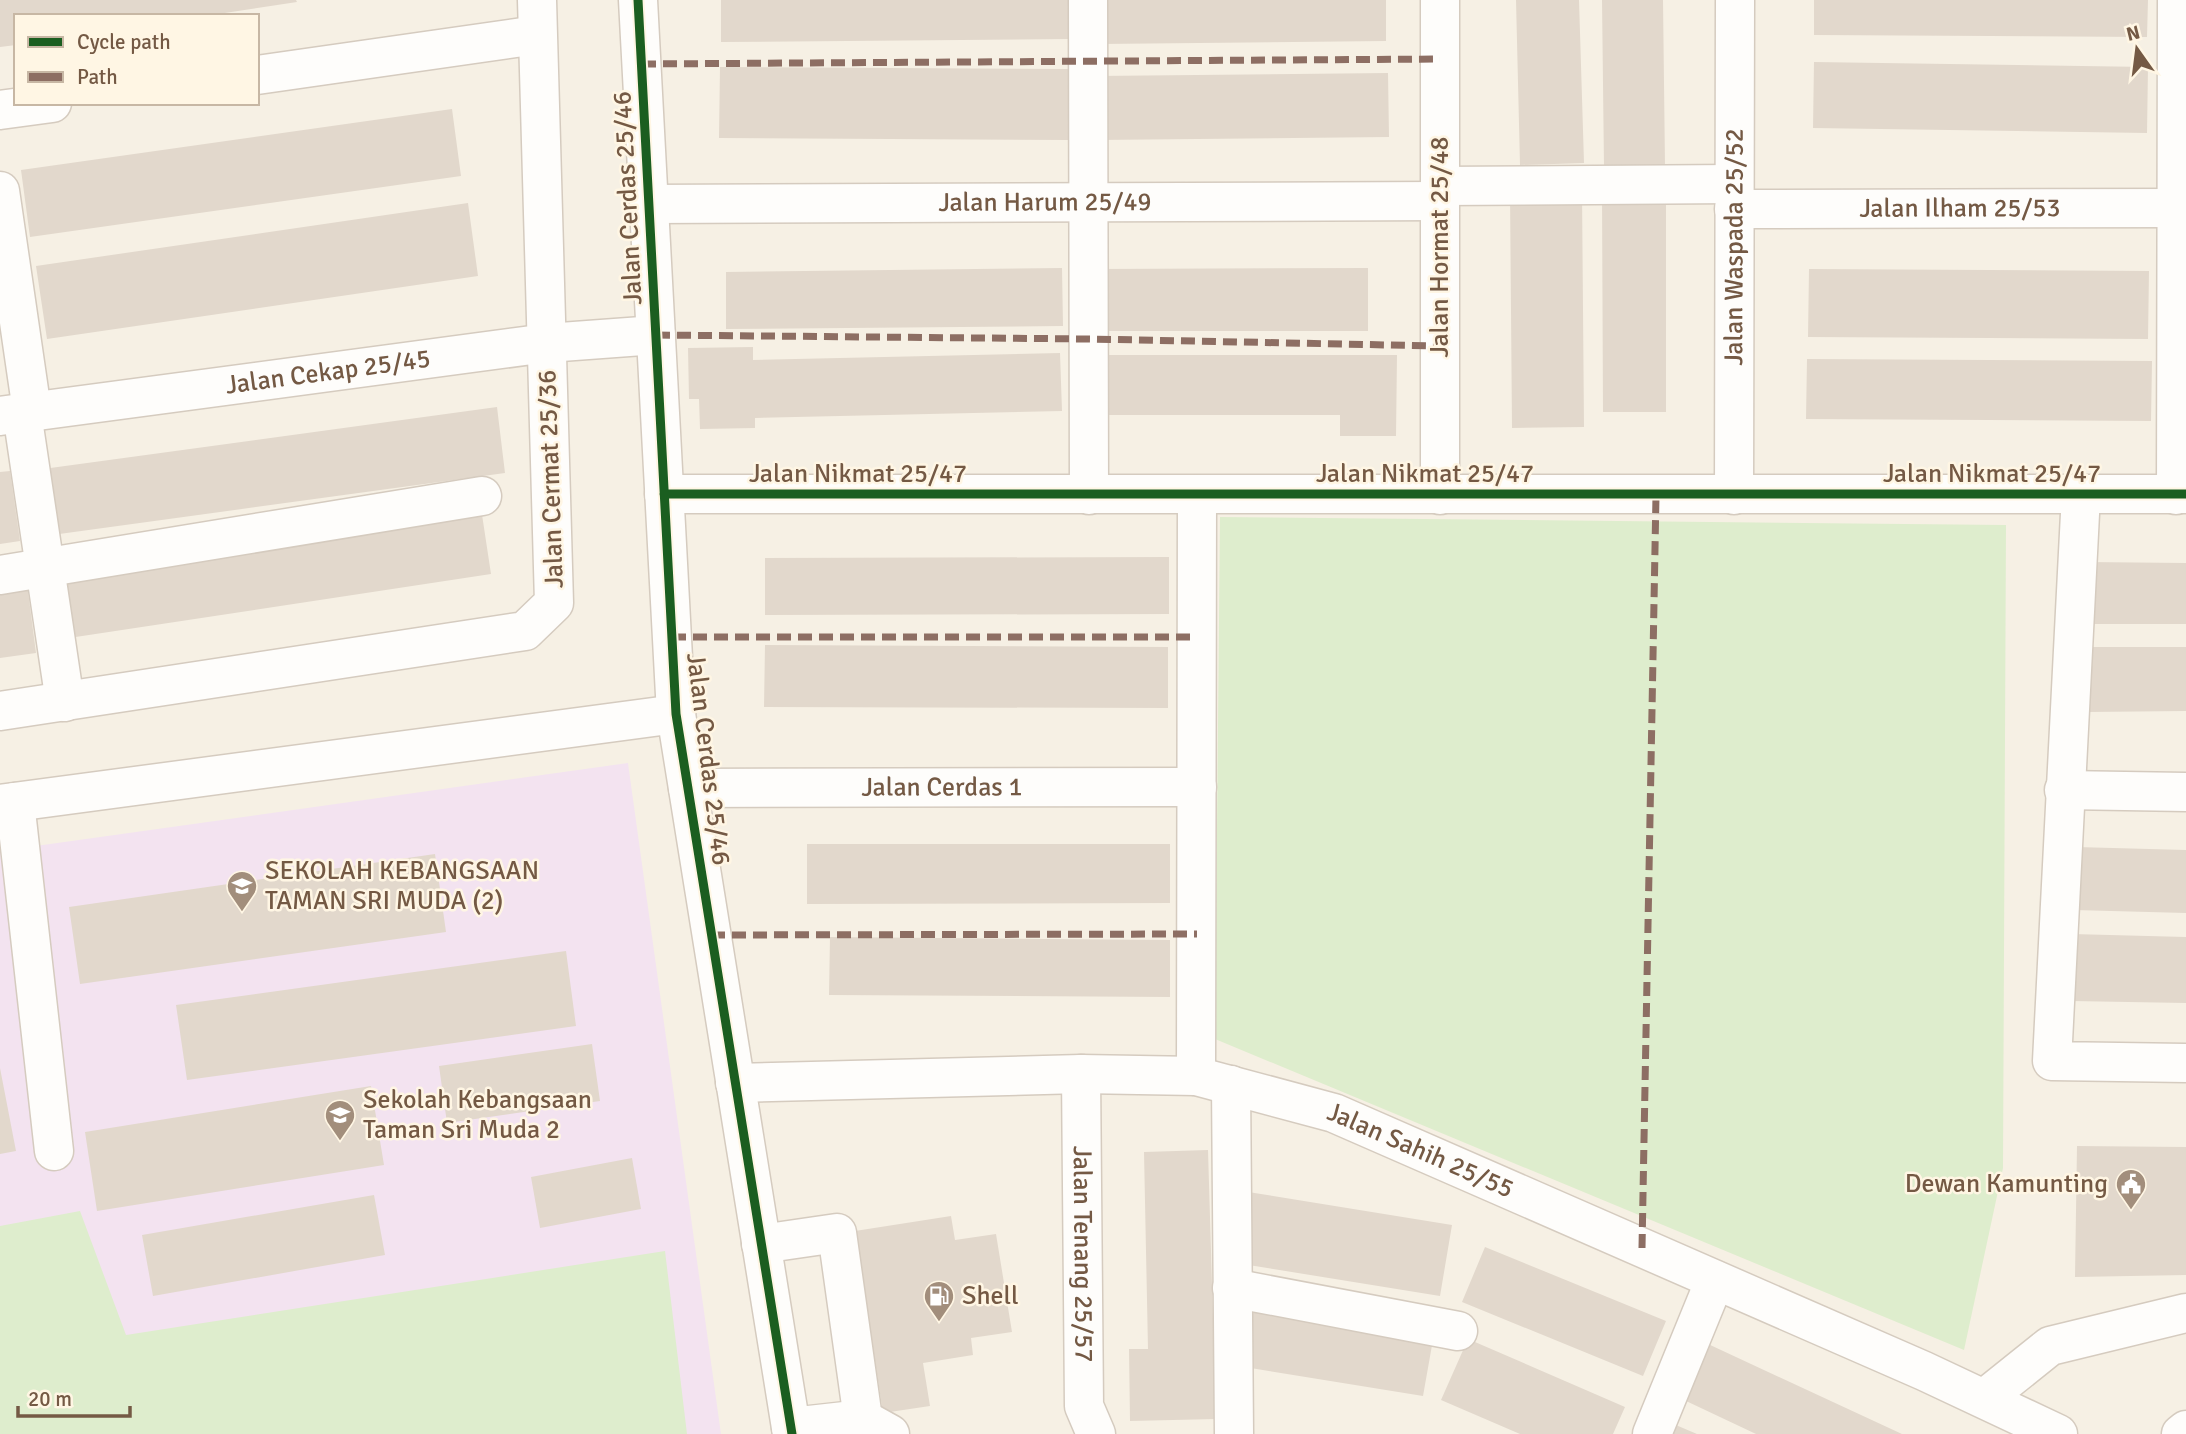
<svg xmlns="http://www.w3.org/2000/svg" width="2186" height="1434" viewBox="0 0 2186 1434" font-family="Signika,sans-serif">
	<rect width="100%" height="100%" fill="#f6f0e4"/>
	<!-- education -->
	<path fill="#f3e3f0" d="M628 763 721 1434H0V851Z"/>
	<!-- green -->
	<path fill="#deedcd" d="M1220 517 2006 525 2003 1168 1964 1350 1215 1039Z
		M80 1211 126 1335 665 1251 687 1434H0V1226Z"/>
	<!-- building -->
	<path fill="#e2d8cc" d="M0 0H296L297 2 205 16H16V45L0 47Z
		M721 0H1070V39L721 42Z
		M1100 0H1386V41L1100 44Z
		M1516 0H1579L1584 163 1520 165Z
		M1602 0H1663L1665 166 1604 167Z
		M1814 0H2148L2147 37 1814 35Z
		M1814 62 2148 67 2147 133 1813 128Z
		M720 67 1069 69 1068 140 719 138Z
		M1388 73 1389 137 1097 140 1096 76Z
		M452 109 461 176 30 237 21 170Z
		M1582 191 1584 427 1512 428 1510 192Z
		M1602 194H1666V412H1603Z
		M468 203 478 276 47 339 36 266Z
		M1062 268 1063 326 726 329V272Z
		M1368 268V331H1097V269Z
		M1809 269 2149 271 2148 339 1808 337Z
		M753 347V360L1060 353 1062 411 755 418V428L700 429 699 399H689L688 348Z
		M1097 355H1397L1396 436H1340V415H1097Z
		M1807 359 2152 361 2151 421 1806 419Z
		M497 407 505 473 52 535 43 469Z
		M10 471 20 541 0 544V472Z
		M481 508 491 574 69 638 59 572Z
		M1169 557V614L765 615V558Z
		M2086 562 2186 563V624H2086Z
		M26 576 36 653 0 658V580Z
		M765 645 1168 647V708L764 707Z
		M2088 647H2186V711L2088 712Z
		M807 844H1170V903L807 904Z
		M2076 847 2186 850V913L2074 910Z
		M435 854 446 932 80 984 69 907Z
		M2072 934 2186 937V1003L2071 1001Z
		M830 937 1170 940V997L829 995Z
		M566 951 576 1026 187 1080 176 1005Z
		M592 1044 600 1101 447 1123 439 1066Z
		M0 1068 16 1151 0 1154Z
		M371 1086 384 1165 97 1211 85 1132Z
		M2077 1146 2186 1147V1275L2075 1277Z
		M1208 1150 1216 1419 1130 1421 1129 1349H1148L1144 1152Z
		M632 1158 641 1209 540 1228 531 1177Z
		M1242 1191 1452 1225 1440 1296 1230 1262Z
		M374 1195 385 1255 153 1296 142 1235Z
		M951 1216 955 1240 996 1234 1012 1332 971 1338 973 1355 923 1363 930 1406 883 1413 855 1231Z
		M1485 1247 1666 1321 1643 1376 1462 1302Z
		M1243 1304 1434 1334 1423 1396 1232 1365Z
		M1693 1337 1902 1434H1756L1667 1392Z
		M1468 1339 1625 1407 1613 1434H1520L1441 1400Z
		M1657 1417 1697 1434H1650Z"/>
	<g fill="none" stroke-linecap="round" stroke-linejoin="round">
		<!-- minor casing -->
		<g stroke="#d5cbbf" stroke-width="41">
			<g id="minor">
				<path d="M638 0 676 714 792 1434"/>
				<path d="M1088 0 1089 495"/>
				<path d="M257 75 537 35"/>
				<path d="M0 110 52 103"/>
				<path d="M1440 186 1734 184"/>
				<path d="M0 191 32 411"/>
				<path id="s1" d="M649 204 1440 201"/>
				<path id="s2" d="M1734 209 2186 208"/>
				<path d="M22 413 65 702"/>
				<path id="s3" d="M0 416 547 343 656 335"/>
				<path d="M664 494H2186"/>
				<path d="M2081 494 2052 1061 2186 1063"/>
				<path d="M1440 495V0"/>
				<path id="s4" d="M1734 495 1735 0"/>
				<path d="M2176 495 2177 0"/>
				<path d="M0 575 482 496"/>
				<path d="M0 711 525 631 554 603 537 0"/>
				<path id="s5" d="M688 788 1197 787"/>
				<path d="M2064 790 2186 792"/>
				<path d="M15 802 54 1151"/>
				<path d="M0 804 676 714"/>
				<path id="s6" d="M1081 1074 1084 1406 1096 1434"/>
				<path d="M1196 1076 1197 495"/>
				<path id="s7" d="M735 1083 1081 1074 1196 1076 1334 1113 1924 1371 2058 1434"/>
				<path d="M1231 1085 1234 1434"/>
				<path d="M761 1244 837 1233 863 1419"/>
				<path d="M1232 1288 1458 1331"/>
				<path d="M1985 1398 2050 1346 2186 1313"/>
				<path d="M791 1427 863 1419 890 1434"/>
				<path d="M1652 1434 1715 1280"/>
				<path d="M2181 1434 2186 1430"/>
			</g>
		</g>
		<!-- minor -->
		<use href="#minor" stroke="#fefdfb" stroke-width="38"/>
		<!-- quiet -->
		<path stroke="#8d6e63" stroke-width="7" stroke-dasharray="14 7" stroke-linecap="butt" d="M642 64 1440 59
			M656 335 1089 339 1440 346
			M672 637H1197
			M711 935 1197 934
			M1642 1248 1656 495"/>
		<!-- cycleway casing -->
		<g stroke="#fff6e4" stroke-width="13">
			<path id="cycleway" d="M638 0 676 714 792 1434
				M664 494H2186"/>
		</g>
		<!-- cycleway -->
		<use href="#cycleway" stroke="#1b5e20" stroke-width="9"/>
	</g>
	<!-- icons -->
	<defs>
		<g id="school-pin" transform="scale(1.575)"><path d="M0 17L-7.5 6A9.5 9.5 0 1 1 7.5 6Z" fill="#a28e7c" stroke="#fff6e4"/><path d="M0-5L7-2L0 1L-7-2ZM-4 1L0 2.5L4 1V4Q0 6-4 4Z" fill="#fff"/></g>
		<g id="civic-pin" transform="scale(1.575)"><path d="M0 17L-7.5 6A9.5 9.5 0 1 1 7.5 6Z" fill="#a28e7c" stroke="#fff6e4"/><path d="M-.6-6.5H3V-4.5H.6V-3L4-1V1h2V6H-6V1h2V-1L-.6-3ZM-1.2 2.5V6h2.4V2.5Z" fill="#fff"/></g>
		<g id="fuel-pin" transform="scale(1.575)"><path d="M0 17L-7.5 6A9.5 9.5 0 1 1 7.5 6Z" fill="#a28e7c" stroke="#fff6e4"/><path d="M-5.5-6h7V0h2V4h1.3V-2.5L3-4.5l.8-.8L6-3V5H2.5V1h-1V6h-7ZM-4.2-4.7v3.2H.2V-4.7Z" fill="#fff"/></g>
	</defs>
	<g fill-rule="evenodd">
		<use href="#school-pin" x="242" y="886"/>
		<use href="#school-pin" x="340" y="1115"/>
		<use href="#civic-pin" x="2131" y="1184"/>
		<use href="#fuel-pin" x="939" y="1296"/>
	</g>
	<g text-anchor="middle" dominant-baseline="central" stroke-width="5" stroke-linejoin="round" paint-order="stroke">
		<!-- street labels -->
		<g font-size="26" fill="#745944" stroke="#fff6e4">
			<text transform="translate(628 198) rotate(-93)">Jalan Cerdas 25/46</text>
			<text stroke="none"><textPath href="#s1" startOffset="396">Jalan Harum 25/49</textPath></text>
			<text stroke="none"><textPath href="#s2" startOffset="226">Jalan Ilham 25/53</textPath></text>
			<text transform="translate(1440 247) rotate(-90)">Jalan Hormat 25/48</text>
			<text stroke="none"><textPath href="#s4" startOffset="248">Jalan Waspada 25/52</textPath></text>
			<text stroke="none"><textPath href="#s3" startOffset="331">Jalan Cekap 25/45</textPath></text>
			<text x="858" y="474">Jalan Nikmat 25/47</text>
			<text x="1425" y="474">Jalan Nikmat 25/47</text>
			<text x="1992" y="474">Jalan Nikmat 25/47</text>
			<text transform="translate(551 479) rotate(-92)">Jalan Cermat 25/36</text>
			<text transform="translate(708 759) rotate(83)">Jalan Cerdas 25/46</text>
			<text stroke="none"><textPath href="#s5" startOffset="254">Jalan Cerdas 1</textPath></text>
			<text stroke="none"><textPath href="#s7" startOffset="698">Jalan Sahih 25/55</textPath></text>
			<text stroke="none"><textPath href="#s6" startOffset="180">Jalan Tenang 25/57</textPath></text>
		</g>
		<!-- poi labels -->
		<g font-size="26" fill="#745944" stroke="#fff6e4" text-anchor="start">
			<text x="265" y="871">SEKOLAH KEBANGSAAN<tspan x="265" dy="30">TAMAN SRI MUDA (2)</tspan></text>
			<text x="363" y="1100">Sekolah Kebangsaan<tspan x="363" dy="30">Taman Sri Muda 2</tspan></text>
			<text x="2108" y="1184" text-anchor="end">Dewan Kamunting</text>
			<text x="962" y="1296">Shell</text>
		</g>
	</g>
	<!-- legend -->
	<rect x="14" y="14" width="245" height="91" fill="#fff6e4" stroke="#c7b7a4" stroke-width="2"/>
	<rect x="28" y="37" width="35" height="10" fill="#1b5e20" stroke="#c7b7a4" stroke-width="2"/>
	<text x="77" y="49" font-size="21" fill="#745944">Cycle path</text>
	<rect x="28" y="72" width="35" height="10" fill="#8d6e63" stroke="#c7b7a4" stroke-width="2"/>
	<text x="77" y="84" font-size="21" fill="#745944">Path</text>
	<!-- north arrow -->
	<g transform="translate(2137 49) rotate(346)" stroke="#fff6e4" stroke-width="5" paint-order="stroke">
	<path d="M0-5L12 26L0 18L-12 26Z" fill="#745944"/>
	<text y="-10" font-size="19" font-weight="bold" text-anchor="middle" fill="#745944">N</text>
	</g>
	<!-- scale -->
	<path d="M18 1406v10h112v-10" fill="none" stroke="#745944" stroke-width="3.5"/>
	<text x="28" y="1406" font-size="21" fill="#745944" stroke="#fff6e4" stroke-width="5" paint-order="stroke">20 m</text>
</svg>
